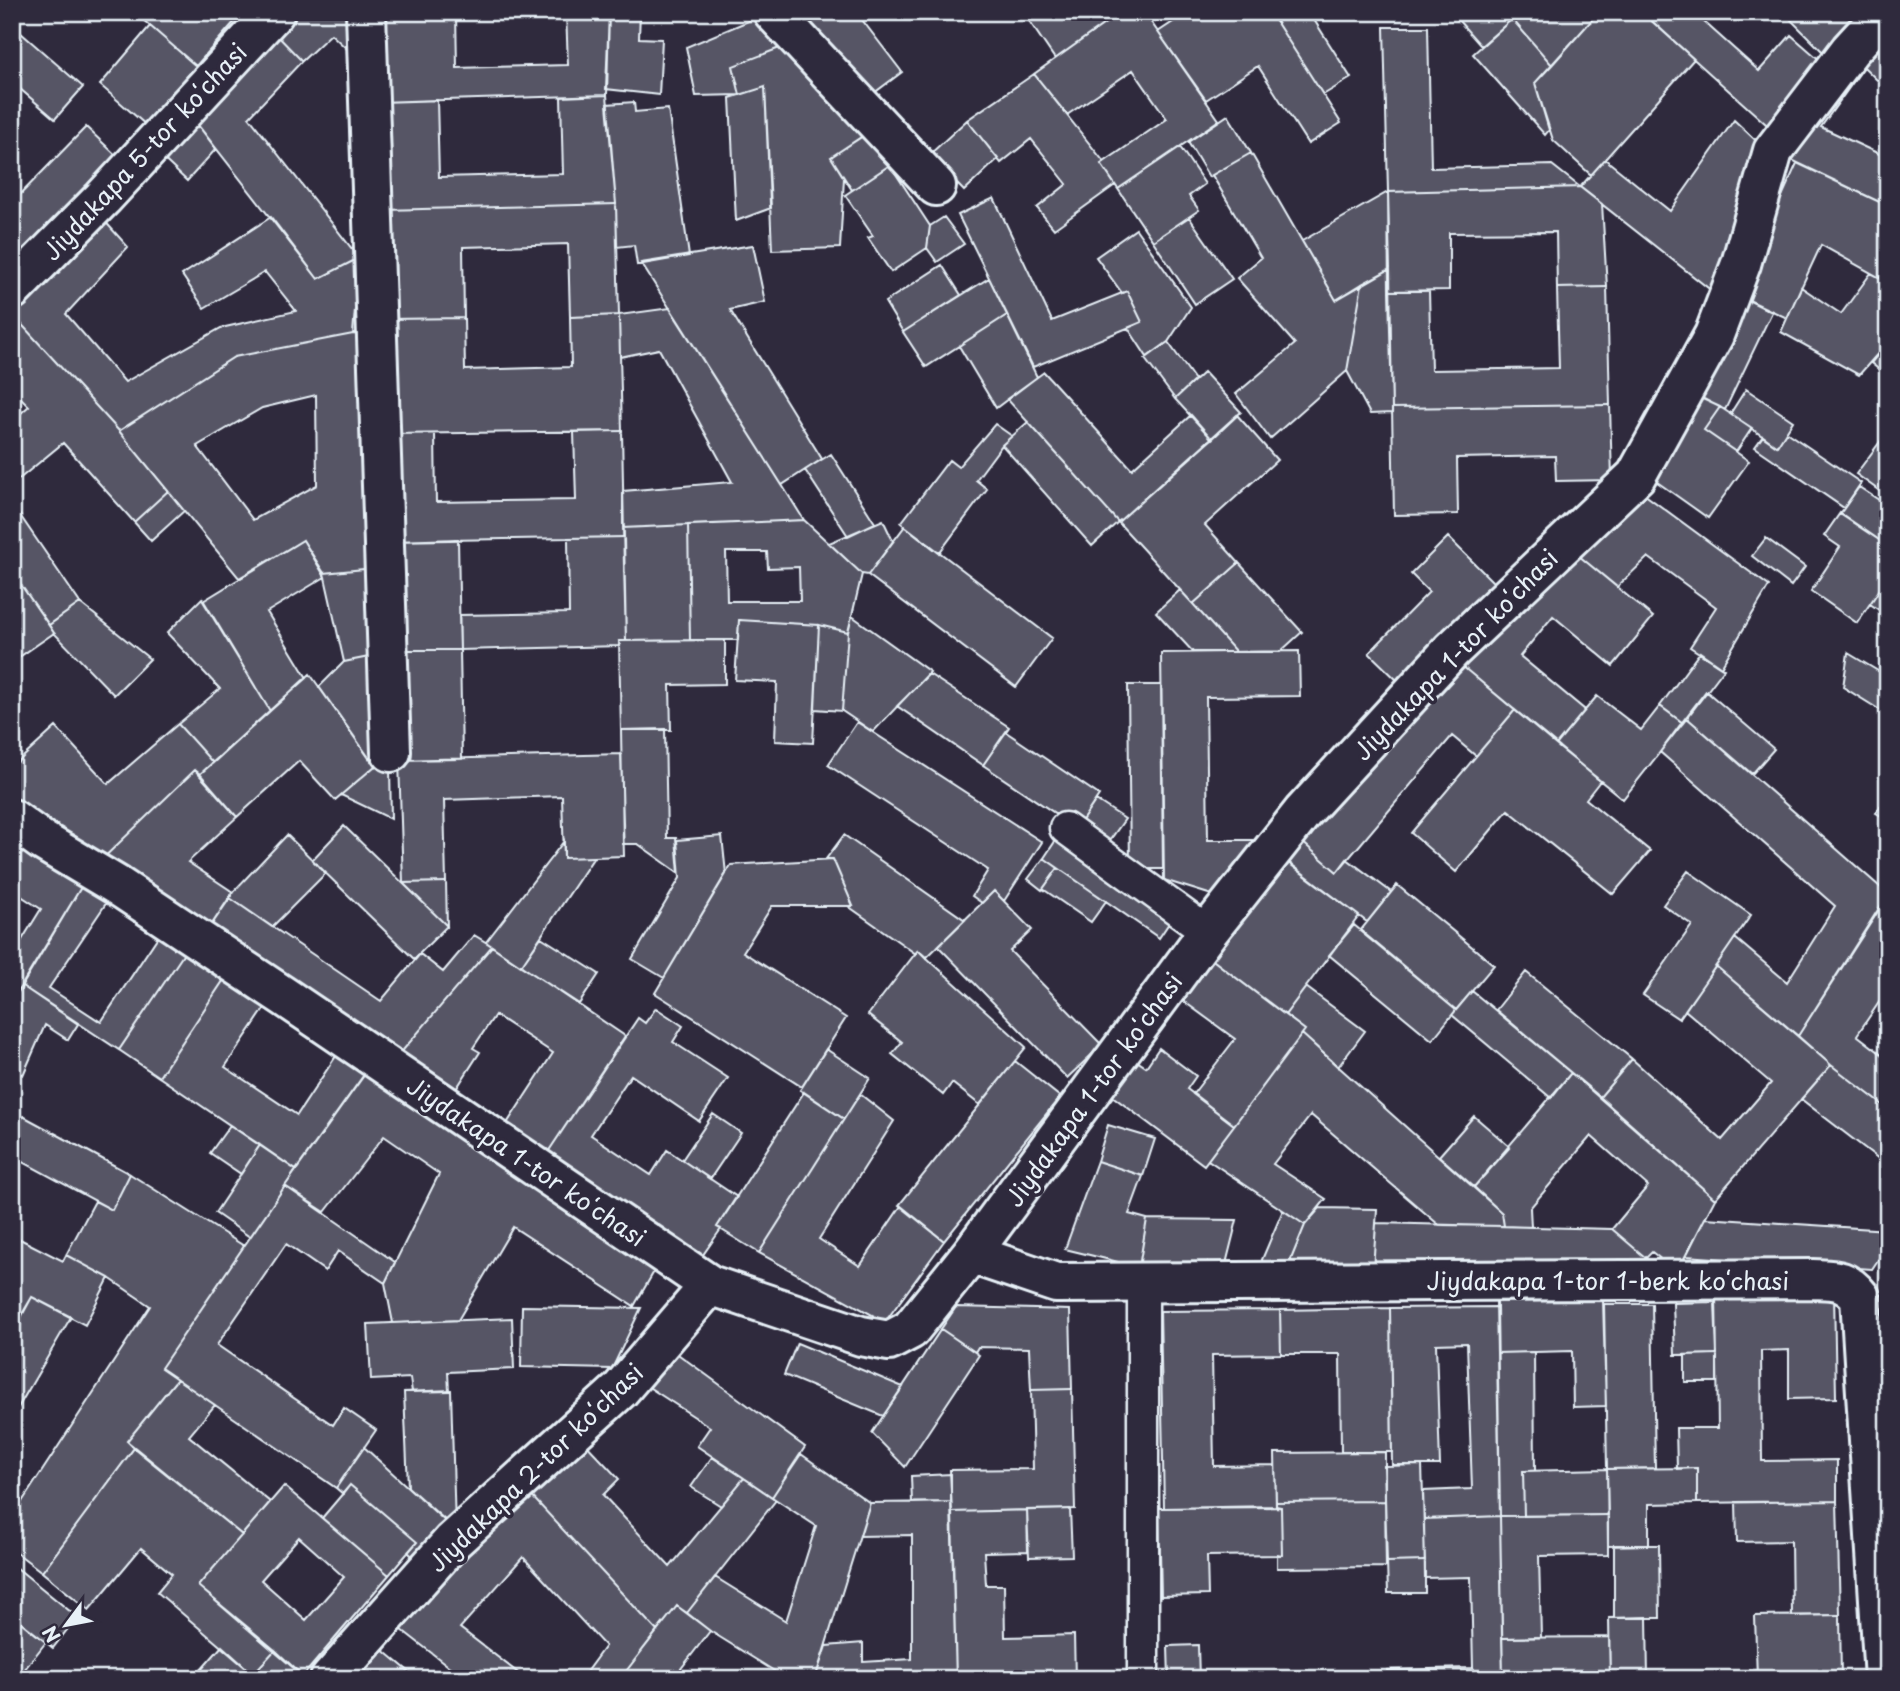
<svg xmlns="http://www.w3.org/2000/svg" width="1900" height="1691" viewBox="0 0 1900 1691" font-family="'Playpen Sans',sans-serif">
	<rect width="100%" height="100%" fill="#2f2a3d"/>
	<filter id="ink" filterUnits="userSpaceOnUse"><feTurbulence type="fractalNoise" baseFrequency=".0143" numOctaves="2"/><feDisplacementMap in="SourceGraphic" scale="14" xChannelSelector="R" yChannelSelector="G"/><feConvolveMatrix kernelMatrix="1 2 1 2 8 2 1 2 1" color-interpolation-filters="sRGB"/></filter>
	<g filter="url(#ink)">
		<!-- building -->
		<path fill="#575565" stroke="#e8f1f8" stroke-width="2" fill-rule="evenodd" d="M134 12H243L196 66Z
			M296 12H361L364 65 331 34 302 61 272 30Z
			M379 12H456L457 68 568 65 566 12H609L607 95 381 102Z
			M609 12H640L639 38 662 39 659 95 606 89Z
			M800 12H856L902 72 866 99Z
			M1023 12H1121L1055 59Z
			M1121 12H1144L1219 120 1118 189 1101 164 1167 119 1133 70 1067 115 1034 74Z
			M1188 12H1270L1341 123 1308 144 1258 66 1206 100 1158 32Z
			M1270 12H1309L1351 78 1323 95Z
			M1451 12H1506L1512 19 1481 46Z
			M1506 12H1599L1552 65Z
			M1599 12H1642L1694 59 1591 175 1553 140 1535 83Z
			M1653 12H1693L1759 71 1791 35 1829 68 1776 133 1648 18Z
			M1798 12H1872L1848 26 1823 52 1791 20Z
			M765 14 790 44 733 66 740 95 696 96 686 47Z
			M1888 18V80H1877L1864 67 1821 127 1888 158V206L1779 154Z
			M1512 19 1552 65 1535 83 1549 130 1545 135 1473 54Z
			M150 26 196 66 146 125 100 85Z
			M1384 27H1428L1431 168 1552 165 1580 187 1388 192Z
			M272 30 302 61 249 117 359 258 318 279 191 116Z
			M21 33 83 87 55 119 12 82V43Z
			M790 44 863 136 831 157 844 178 840 248 772 250 765 87 740 95 733 66Z
			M1034 74 1104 162 1101 164 1115 185 1054 229 1037 208 1067 184 1031 139 1001 163 967 120Z
			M765 87 771 208 736 221 730 98Z
			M607 95 616 204 385 210 381 102 437 100 439 177 563 174 561 97Z
			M634 102 635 112 668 109 689 256 637 265 634 245 617 247 616 204 607 104Z
			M1228 115 1251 153 1209 177 1188 142Z
			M191 116 216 149 187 181 156 152Z
			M967 120 998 159 964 191 929 155Z
			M1734 120 1766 150 1712 291 1580 187 1605 159 1670 211Z
			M86 127 121 160 12 272V203Z
			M867 133 890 165 852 190 831 157Z
			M1180 147 1205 184 1189 196 1199 210 1153 241 1118 189Z
			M1251 153 1336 300 1362 284 1347 371 1270 439 1236 394 1295 344 1237 278 1261 258 1212 175Z
			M1797 163 1888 206V272L1884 280 1821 245 1787 318 1738 295Z
			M890 165 930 226 927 248 891 272 868 238 873 236 845 195Z
			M1580 187 1602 204 1607 287 1557 288 1556 232 1449 233V290L1389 291 1388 192Z
			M1388 192 1390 269 1336 300 1302 241Z
			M994 198 1052 321 1127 291 1142 322 1033 367 958 215Z
			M616 204 619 315 570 317 568 244 463 247 464 318 389 319 385 210Z
			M271 217 318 279 359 258 353 334 234 357 119 431 14 316 102 218 128 247 66 314 125 382 221 328 296 311 265 272 204 308 182 275Z
			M944 217 964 244 937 262 927 248 930 226Z
			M1189 217 1232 279 1195 304 1153 241Z
			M1136 229 1191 307 1168 342 1147 357 1128 328 1142 322 1127 291 1122 293 1096 257Z
			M753 245 765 302 730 310 822 459 782 485 641 263Z
			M942 265 961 295 903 332 885 302Z
			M1390 269 1392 413 1370 414 1347 371 1362 284Z
			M1888 272V342L1859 375 1781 332 1801 287 1841 314 1871 273 1884 280Z
			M989 278 1007 315 926 367 903 332Z
			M1607 287 1610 405 1392 408 1389 291H1429L1431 370 1559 368 1557 288Z
			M1738 295 1772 312 1725 410 1692 393Z
			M670 308 782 485 804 520 623 528V491L732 482 659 349 620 357 619 315Z
			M619 315 622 431 392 434 389 319 464 318 465 370 571 367 570 317Z
			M1007 315 1037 377 996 408 959 346Z
			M14 316 119 431 168 491 134 522 63 443 12 485V421L29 406 12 389V317Z
			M353 334 369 336 374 568 324 573 303 540 239 578 119 431 234 357ZM316 395 317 485 253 520 197 446 262 408Z
			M1168 342 1195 380 1175 399 1145 359Z
			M1888 342V377L1871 363Z
			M1044 372 1132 469 1191 415 1212 439 1118 522 1007 399Z
			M1204 372 1241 412 1212 439 1175 399Z
			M1746 389 1793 421 1777 446 1730 414Z
			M1696 396 1720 407 1704 430 1749 461 1708 518 1643 472Z
			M1610 405 1612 480 1556 481 1555 456 1457 458 1458 514 1394 515 1392 408Z
			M1720 407 1752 428 1736 452 1704 430Z
			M1237 415 1277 460 1205 525 1239 563 1193 604 1118 522Z
			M1028 422 1118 522 1092 546 1002 445Z
			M995 424 1012 436 1002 445 976 480 987 489 939 553 901 523 949 460 958 467Z
			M622 431 624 537 394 541 392 434H435L436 502 576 500 574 432Z
			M1888 431V497L1856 474Z
			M1786 432 1861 483 1844 508 1755 447 1763 436 1777 446Z
			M831 454 875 523 848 536 805 470Z
			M1633 486 1769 586 1721 667 1690 647 1716 607 1648 557 1617 587 1573 551Z
			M1859 487 1888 506V546L1840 514Z
			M168 491 184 511 151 541 134 522Z
			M15 508 80 603 49 625 12 572V510Z
			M1840 513 1888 546V577L1857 623 1811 591 1840 547 1824 536Z
			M804 520 862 574 848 632 819 625 739 620 738 640H690L688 525ZM726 552H767L768 568 799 567 800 601H727Z
			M883 520 893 541 868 575 862 574 829 543Z
			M688 525 690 640 626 641 623 528Z
			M905 526 1052 638 1016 687 868 575Z
			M624 537 626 641H619L620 646 460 650 459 615 569 613 568 538Z
			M1448 537 1497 586 1400 683 1369 653 1429 592 1411 574Z
			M1766 538 1805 567 1791 586 1752 556Z
			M458 539 460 650H396L394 541Z
			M303 540 325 577 267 612 307 678 270 711 203 601Z
			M1573 551 1653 617 1613 666 1553 616 1520 656 1585 710 1556 745 1462 666Z
			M1239 563 1302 632 1280 652H1236L1193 604Z
			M374 568 379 655 344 662 324 573Z
			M1888 577V616L1870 604Z
			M21 585 54 633 12 662V592Z
			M1180 590 1193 604 1236 652H1193L1156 612Z
			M202 598 270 711 213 763 178 724 220 689 167 633Z
			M80 603 150 659 114 695 54 633 49 625Z
			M852 616 930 672 873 732 842 711 848 632Z
			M739 620 819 625 813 743 775 741 777 682 735 680Z
			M819 625 848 632 842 711 815 709Z
			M725 640V684L670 685 671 730H621L619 641Z
			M396 650H460L462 759 399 760Z
			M1299 651 1300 696 1206 697 1208 840H1274L1228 900 1164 880 1161 653Z
			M1700 652 1724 669 1683 723 1660 706Z
			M1848 653 1888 677V715L1843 687Z
			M379 655 385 755 371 761 319 687 344 662Z
			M1462 666 1515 710 1476 756 1452 736 1337 872 1301 841Z
			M310 674 375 766 335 800 299 761 237 817 200 774Z
			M929 674 1009 727 983 765 897 706Z
			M1128 685H1161L1163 869H1130Z
			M1706 691 1774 749 1752 774 1686 717Z
			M1597 696 1641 730 1660 706 1683 723 1623 799 1556 745Z
			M1515 710 1600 781 1586 799 1650 851 1613 894 1508 810 1456 872 1411 833Z
			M1686 717 1888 894 1798 1036 1716 966 1735 938 1787 982 1835 906 1660 752Z
			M857 722 1042 842 1004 901 994 891 982 903 972 896 988 870 828 765Z
			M178 724 213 763 200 774 195 770 94 867 12 807V767L56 727 108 784Z
			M665 729 667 838H676L679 873 638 844H623L621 730Z
			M1006 732 1099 795 1077 828 983 765Z
			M621 754 624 856 564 858 562 796 444 800 446 882 403 883 399 760Z
			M375 766 390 768 391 819 341 795Z
			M195 770 237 817 188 862 233 892 208 930 94 867Z
			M1888 794V820L1876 813Z
			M1096 800 1125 819 1105 847 1077 828Z
			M344 826 447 926 414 959 312 860Z
			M12 831 86 879 12 1001V956L41 909 12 890Z
			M1060 834 1175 914 1159 938 1044 858Z
			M287 835 326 873 272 927 230 898 233 892Z
			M844 835 965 920 926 958 918 950 916 954 848 906H853L833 859H826Z
			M722 836 726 874 664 978 632 959 680 878 677 840Z
			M564 841V858L594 857 521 966 486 942Z
			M1301 841 1337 872 1347 859 1391 892 1367 922 1283 858Z
			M1275 853 1359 916 1285 1015 1201 951Z
			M1044 858 1058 868 1042 890 1028 879Z
			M833 859 853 906H772L743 952 846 1018 802 1087 655 993 731 865Z
			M1058 868 1106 901 1091 922 1043 889Z
			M1688 871 1751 915 1679 1019 1643 995 1692 925 1663 905Z
			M86 879 111 896 49 988 101 1022 167 923 193 940 119 1050 22 986Z
			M446 882 447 926 403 883Z
			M1397 885 1494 965 1456 1010 1360 931Z
			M994 891 1032 930 1010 951 1102 1045 1067 1078 938 946Z
			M1888 896V989L1857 1035 1888 1059V1109L1831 1065 1798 1036Z
			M230 898 381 1001 420 954 443 972 474 935 492 946 398 1056 208 930Z
			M1354 925 1456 1010 1432 1040 1329 955Z
			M541 937 599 974 579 1004 521 966Z
			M193 940 227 975 159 1077 119 1050Z
			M492 946 625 1036 546 1155 504 1128 553 1053 495 1015 473 1048 480 1052 449 1100 392 1063Z
			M918 950 1026 1047 980 1105 952 1083 943 1095 892 1054 902 1042 868 1015Z
			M1201 951 1305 1030 1234 1125 1193 1094 1235 1039 1171 992Z
			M1716 966 1831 1065 1715 1199 1600 1097 1632 1059 1722 1140 1771 1083 1685 1010Z
			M1526 972 1632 1059 1600 1097 1496 1010Z
			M227 975 269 1002 225 1067 297 1115 340 1050 368 1069 296 1170 159 1077Z
			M22 986 78 1024 68 1040 45 1025 23 1075 12 1069V1001Z
			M1306 987 1365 1031 1338 1067 1302 1034 1305 1030 1285 1015Z
			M1472 991 1571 1073 1551 1098 1452 1015Z
			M656 1008 683 1026 673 1042 728 1078 699 1121 631 1075 591 1135 651 1175 667 1150 737 1197 717 1227 721 1229 700 1259 546 1155 638 1018 645 1023Z
			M1302 1034 1502 1213 1504 1226 1439 1225 1311 1115 1273 1164 1326 1199 1305 1225 1208 1160Z
			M1159 1048 1196 1076 1187 1089 1234 1125 1204 1165 1103 1089 1128 1055 1146 1067Z
			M826 1049 870 1078 844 1119 800 1090Z
			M1015 1061 1060 1097 944 1241 899 1205Z
			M1831 1065 1888 1109V1166L1801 1099Z
			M1571 1073 1715 1199 1677 1272 1652 1252 1646 1258 1612 1229 1648 1186 1591 1136 1530 1208 1531 1227 1504 1226 1502 1213 1474 1187Z
			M365 1074 659 1263 634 1306 513 1227 458 1320 393 1323 385 1283 439 1174 384 1136 325 1212 285 1186Z
			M804 1092 844 1119 759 1253 717 1227Z
			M860 1094 894 1121 819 1239 860 1266 901 1206 944 1241 885 1322 759 1253Z
			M713 1114 741 1133 710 1179 682 1160Z
			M23 1116 130 1174 112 1210 12 1156V1136Z
			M1474 1116 1510 1147 1474 1187 1439 1156Z
			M230 1125 260 1145 241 1174 210 1153Z
			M1108 1125 1155 1139 1143 1176 1097 1161Z
			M260 1145 296 1170 250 1237 215 1213Z
			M1097 1161 1143 1176 1129 1214 1147 1219 1139 1267 1065 1249Z
			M130 1174 244 1246 161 1368 177 1379 127 1441 134 1448 42 1572 17 1553 12 1559V1517L150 1306 109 1278 66 1255 95 1201 112 1210Z
			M285 1186 395 1262 385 1283 338 1251 325 1271 286 1244 217 1345 333 1425 344 1408 376 1430 336 1488 161 1368Z
			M1320 1208 1377 1209 1373 1270 1287 1269 1305 1225Z
			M1283 1210 1305 1225 1287 1269H1258Z
			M1705 1218 1888 1230V1245L1872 1269 1686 1256Z
			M1147 1219 1237 1220 1225 1268 1139 1267Z
			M1376 1223 1612 1229 1646 1258V1273L1373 1270Z
			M12 1235 63 1261 66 1255 109 1278 85 1325 32 1297 22 1314 12 1309Z
			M1888 1288V1329L1866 1314Z
			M1834 1293 1836 1398 1789 1399V1350L1761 1351 1762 1461 1837 1460V1501L1697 1503V1468L1677 1469 1676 1428H1718L1716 1294Z
			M32 1297 71 1317 12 1418V1334Z
			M1603 1300 1606 1406 1573 1407 1572 1351 1497 1353 1496 1302Z
			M1715 1302 1717 1354 1675 1355 1673 1303Z
			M1604 1304H1652L1655 1468 1607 1469Z
			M522 1306 641 1308 612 1369 521 1367Z
			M956 1307 1070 1310 1072 1389 1031 1390 1029 1348 978 1347 975 1352 941 1329Z
			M1497 1307 1500 1516 1424 1519 1423 1491 1472 1489 1467 1343 1436 1344 1440 1465H1392L1390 1308Z
			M1390 1308 1392 1452H1341L1340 1354H1281L1280 1310Z
			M1280 1310 1281 1354 1212 1355 1214 1466 1275 1465 1276 1506 1164 1508 1160 1311Z
			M512 1318 514 1369 448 1372 449 1391 412 1392 410 1378 371 1380 368 1324Z
			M941 1329 979 1355 905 1467 872 1433Z
			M797 1343 903 1387 883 1416 784 1375Z
			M671 1349 805 1447 772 1497 697 1446 710 1427 647 1386Z
			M1534 1352 1535 1471H1523L1524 1516H1500L1497 1353Z
			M1717 1354V1382H1685V1355Z
			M177 1379 215 1405 189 1436 270 1502 242 1535 127 1441Z
			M1072 1389 1075 1509 952 1512 950 1470 1033 1469 1031 1390Z
			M451 1390 455 1529 408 1487 404 1392Z
			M582 1440 619 1479 603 1495 670 1567 744 1478 776 1500 687 1613 677 1606 657 1631 527 1491Z
			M364 1447 447 1523 415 1559 408 1552 417 1542 350 1485 343 1494 336 1488Z
			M134 1448 242 1535 198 1586 275 1650 253 1674 157 1592 172 1574 141 1548 89 1610 42 1572Z
			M1385 1452V1501L1276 1502 1275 1453Z
			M801 1454 870 1503 815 1679H787L710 1631 687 1613 715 1577 786 1621 816 1526 772 1497Z
			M712 1457 744 1478 721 1506 691 1487Z
			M1422 1465 1425 1561 1387 1562 1384 1466Z
			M1697 1468V1503L1649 1504V1545L1608 1546 1607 1469Z
			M1607 1469 1608 1515 1524 1516 1523 1471Z
			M951 1474V1502L912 1503 911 1476Z
			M350 1485 417 1542 389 1575 322 1518Z
			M284 1486 389 1575 303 1676 198 1586ZM299 1537 344 1577 306 1620 261 1580Z
			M527 1491 657 1631 620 1679H581L605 1646 523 1557 460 1628 526 1679H465L393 1623Z
			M1385 1501 1386 1567 1277 1568V1554L1282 1555 1281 1507 1276 1506V1502Z
			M1837 1501 1840 1615 1792 1616 1791 1541 1737 1542 1736 1502Z
			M951 1502 956 1679H815L826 1646 863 1643V1662L912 1659V1535L860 1536 870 1503Z
			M1281 1507 1282 1555 1207 1556 1208 1595 1161 1596 1159 1508Z
			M1070 1509 1072 1556 1029 1557 1027 1510Z
			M1027 1510 1028 1551 984 1552 986 1585H1004L1005 1637 1074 1635 1075 1679H956L952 1512Z
			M1608 1515V1555L1539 1556 1541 1637 1502 1638 1500 1516Z
			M1500 1516 1503 1679H1387V1670L1473 1668 1471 1577 1425 1578 1424 1519Z
			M1614 1545H1659L1660 1618H1614Z
			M1425 1561V1593H1388L1387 1562Z
			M17 1568 77 1617 53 1648 12 1615V1573Z
			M677 1606 710 1631 673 1679H620Z
			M1840 1615 1841 1679H1757L1755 1616Z
			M1647 1617 1648 1679H1610L1609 1618Z
			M16 1618 46 1642 17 1679H12V1623Z
			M1609 1637 1610 1679H1503L1502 1638Z
			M376 1644 418 1679H342Z
			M1198 1645 1199 1679H1169L1168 1646Z
			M222 1646 253 1674 275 1650 306 1679H193Z"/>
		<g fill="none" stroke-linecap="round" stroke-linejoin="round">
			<!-- service casing -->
			<g stroke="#e8f1f8" stroke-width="35">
				<path id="service" d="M1065 828 1208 932
					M1143 1679V1284"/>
			</g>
			<!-- minor casing -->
			<g stroke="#e8f1f8" stroke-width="44">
				<path id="minor" d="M366 12 391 752
					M773 12 936 186
					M12 290 103 198 275 12
					M12 819 41 840 118 886 285 997 710 1285 861 1336 889 1341 910 1330 971 1254 1208 932 1303 812 1452 650 1636 476 1714 335 1741 264 1773 151 1850 50 1885 12
					M971 1254 1056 1283 1812 1279C1835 1280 1845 1278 1860 1297L1884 1679
					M330 1679 453 1541 620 1390 710 1285"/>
			</g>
			<!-- service -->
			<use href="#service" stroke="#2f2a3d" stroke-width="30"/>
			<!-- minor -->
			<use href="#minor" stroke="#2f2a3d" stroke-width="38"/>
		</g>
	</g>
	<g text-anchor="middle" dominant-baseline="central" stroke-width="7" stroke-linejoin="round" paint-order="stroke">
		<!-- street labels -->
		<g font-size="24" fill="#e8f1f8" stroke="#2f2a3d">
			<text transform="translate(144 151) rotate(-47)">Jiydakapa 5-tor koʻchasi</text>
			<text transform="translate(1455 654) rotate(-46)">Jiydakapa 1-tor koʻchasi</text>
			<text transform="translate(1093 1089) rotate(-54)">Jiydakapa 1-tor koʻchasi</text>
			<text transform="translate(527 1161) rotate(34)">Jiydakapa 1-tor koʻchasi</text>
			<text x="1608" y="1280">Jiydakapa 1-tor 1-berk koʻchasi</text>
			<text transform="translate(535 1467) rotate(-44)">Jiydakapa 2-tor koʻchasi</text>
		</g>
	</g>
	<!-- margin -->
	<rect width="1900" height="1691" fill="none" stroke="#2f2a3d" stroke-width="42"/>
	<rect x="21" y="21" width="1858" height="1649" fill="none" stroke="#e8f1f8" stroke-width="2.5" filter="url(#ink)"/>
	<!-- north arrow -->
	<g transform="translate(66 1625) rotate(238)" stroke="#2f2a3d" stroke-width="5" paint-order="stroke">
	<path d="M0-5L12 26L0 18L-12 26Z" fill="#e8f1f8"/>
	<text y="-10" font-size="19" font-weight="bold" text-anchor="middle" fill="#e8f1f8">N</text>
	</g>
</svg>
